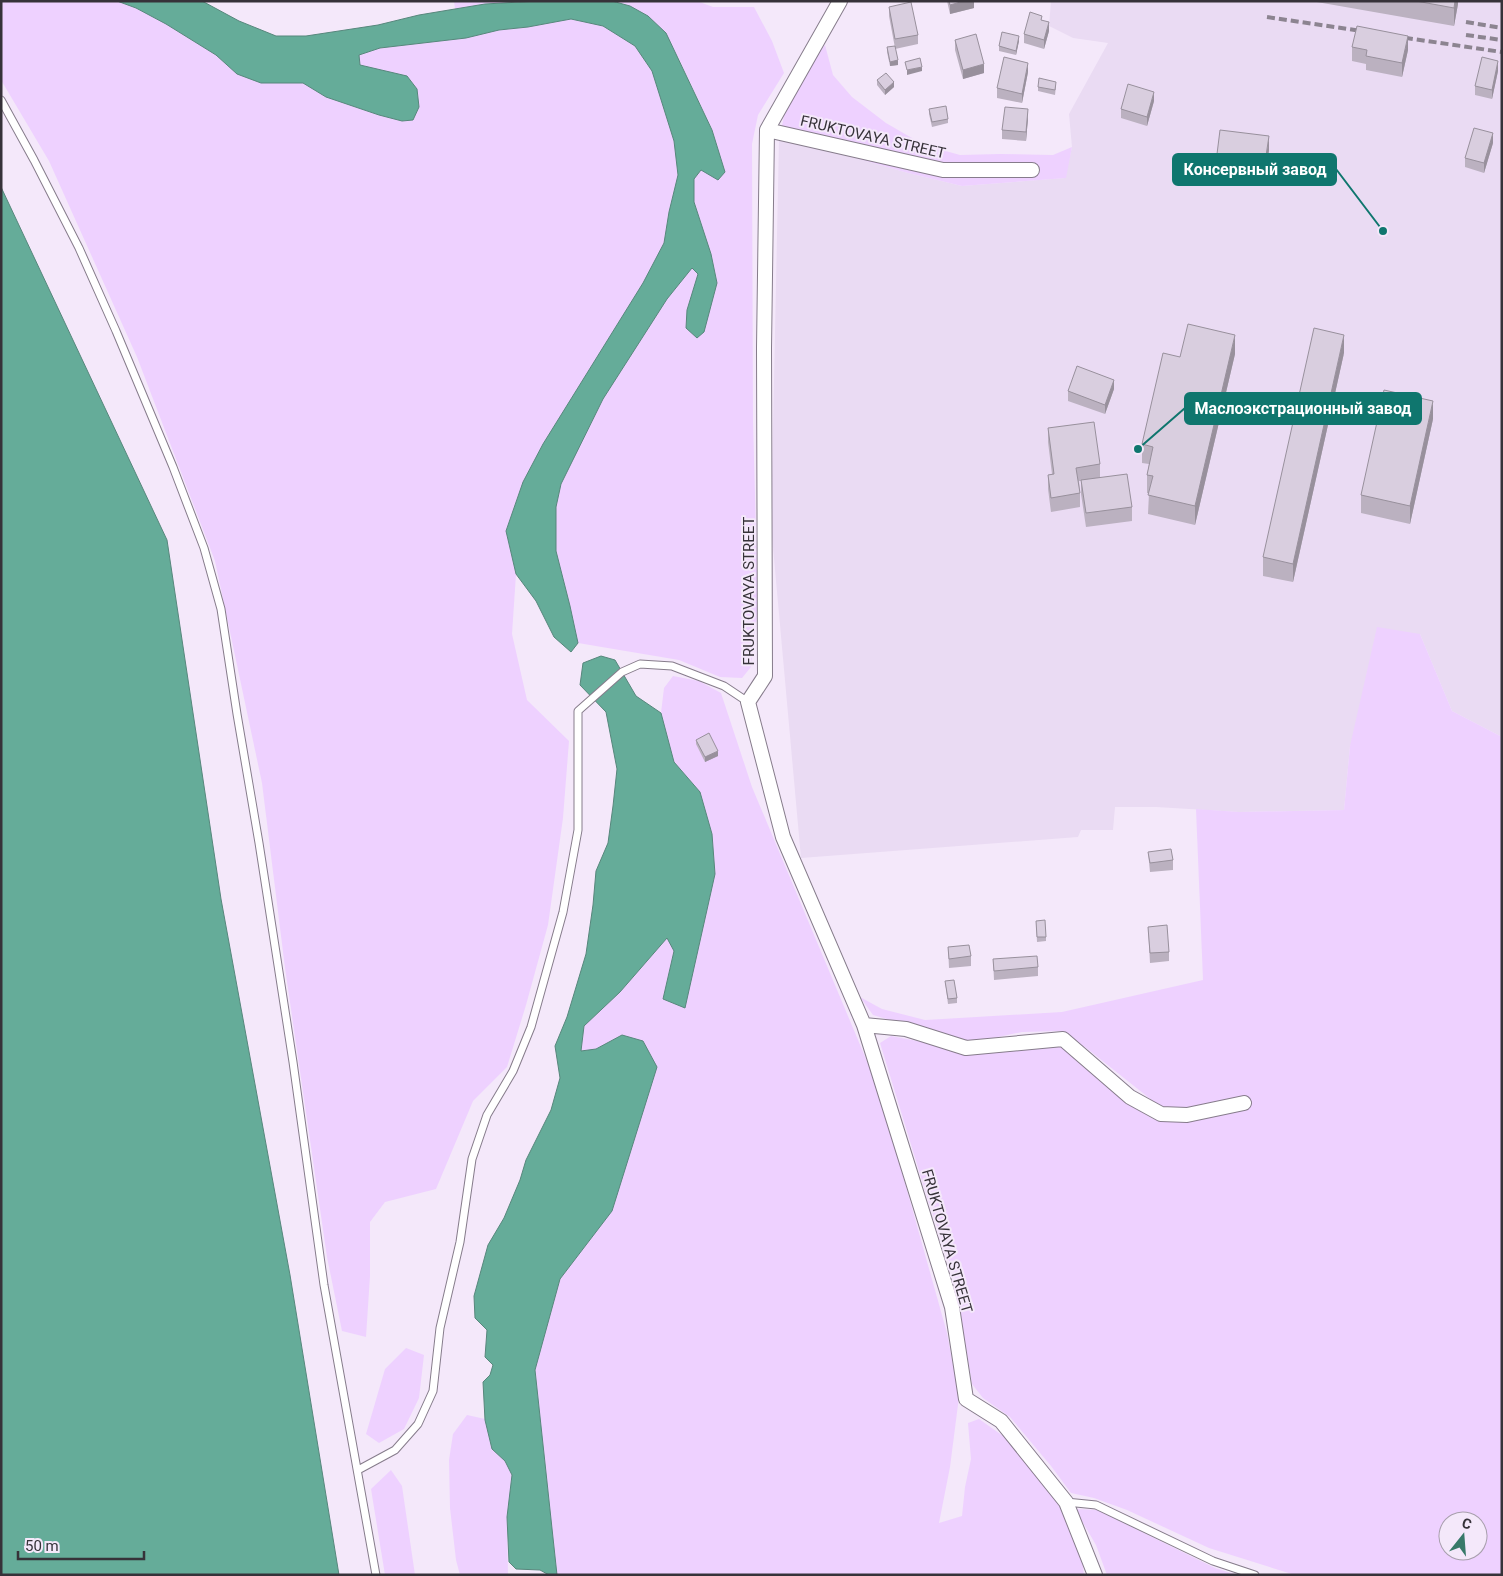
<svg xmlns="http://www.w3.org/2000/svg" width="1503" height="1576" viewBox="0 0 1503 1576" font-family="Roboto,sans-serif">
	<rect width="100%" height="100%" fill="#f4e8fa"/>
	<!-- built -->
	<path fill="#eadbf3" d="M1051 1H1502V737L1452 711 1420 634 1350 746 1344 810 1239 812 1156 807H1115L1113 830H1081L1078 837 801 858 771 525 779 140 800 142 908 173 962 186 1065 178 1072 147 1069 114 1108 43 1073 38 1049 26Z"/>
	<!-- green -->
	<path fill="#eed1ff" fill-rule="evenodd" d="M1 1H117L136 8 166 24 216 55 237 74 261 83H303L326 97 379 115 402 121 413 120 419 107 417 89 407 76 359 65V55L380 48 466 38 499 30 528 27 571 19 603 26 635 46 652 71 674 141 678 176 669 212 664 243 643 283 543 444 523 482 506 531 516 574 512 634 527 700 569 741 563 818 548 925 526 1005 507 1067 473 1101 436 1189 385 1202 370 1222V1276L366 1337 342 1331 327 1257 285 968 262 783 215 561 137 357 49 161 1 80Z
		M454 1H538L486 4 455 9Z
		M612 1H697L713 7H754L772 41 784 73 758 115 752 144 753 422 758 606 751 667 742 678 720 677 679 660 578 643 570 606 556 551V507L561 484 603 399 667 299 692 268 699 274 687 310 717 283 711 254 694 202V178L701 170 725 172 712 129 678 57 630 6Z
		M825 45 833 75 852 97 886 123 924 145 960 155 1000 154 1053 155 1072 147 1066 178 962 186 908 173 800 142 779 140 785 111 811 62Z
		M1377 627 1420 634 1452 711 1502 737V1575H1295L1209 1548 1127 1510 1094 1498 1071 1493 1051 1466 1010 1417 983 1398 972 1384 954 1275 927 1197 880 1043 891 1036 923 1042 969 1055 1027 1046 1061 1047 1088 1067 1131 1106 1153 1119 1178 1121 1085 1047 1060 1031 1022 1032 969 1043 873 1015 860 997 882 1009 925 1020 1062 1012 1203 980 1196 809 1239 812 1344 810 1350 746ZM1448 1521H1478V1551H1448Z
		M673 676 699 681 721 693 752 787 879 1090 947 1333 959 1397 950 1467 939 1523 962 1516 965 1487 971 1459 968 1423 979 1419 1006 1438 1058 1503 1082 1559 1084 1575H557L535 1370 560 1279 612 1211 622 1035 596 1049 581 1051 584 1026 620 992 667 938 674 950 663 999 685 1007 715 874 712 834 700 792 674 762 661 713 664 688Z
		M406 1348 424 1355 419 1398 404 1429 379 1443 366 1434 385 1369Z
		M467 1415 485 1419 492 1449 505 1461 512 1475 507 1517 508 1575H460L456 1560 450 1508 449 1460 453 1434Z
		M391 1470 402 1486 415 1575H385L371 1489Z
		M1075 1509 1097 1510 1215 1568 1237 1575H1107L1096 1545Z"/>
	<!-- water -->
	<path fill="#65ac99" stroke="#57877c" d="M117 1H202L239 21 276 36H306L378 25 419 15 485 4 538 1H612L630 6 648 16 666 33 712 130 725 172 718 180 701 170 694 179V202L711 254 717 283 704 332 697 338 686 328 687 310 698 274 692 268 667 299 603 399 561 484 556 507V551L570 606 578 643 571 652 554 637 536 601 516 574 506 531 523 482 543 444 643 283 664 243 669 212 678 175 674 141 652 71 635 46 603 26 571 19 528 27 499 30 466 38 380 48 359 55 360 65 407 76 417 89 419 107 413 120 402 121 379 115 326 97 303 83H261L237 74 216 55 166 24 136 8Z
		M1 187 167 540 221 899 290 1275 339 1575H1Z
		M601 656 615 660 636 696 661 713 674 762 700 792 712 834 715 874 685 1008 663 999 674 951 667 938 620 992 584 1026 581 1051 596 1049 622 1035 643 1041 657 1067 612 1211 560 1279 535 1370 557 1575H549L540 1570 516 1569 509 1562 507 1517 512 1475 505 1461 492 1449 485 1420 483 1382 490 1375 493 1365 485 1357 487 1330 475 1318 474 1296 488 1245 504 1218 520 1180 526 1160 551 1110 560 1078 555 1046 567 1017 586 954 593 905 596 871 608 843 613 806 617 769 606 712 580 685 583 663Z"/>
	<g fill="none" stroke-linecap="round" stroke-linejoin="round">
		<!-- lane casing -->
		<g stroke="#867c8b" stroke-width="9">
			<path id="lane" d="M1 100 34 160 79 248 116 331 173 467 204 548 221 609 237 714 259 843 293 1062 324 1285 376 1575
				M358 1470 395 1450 418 1424 433 1391 440 1328 460 1242 472 1159 487 1115 513 1071 531 1027 563 912 578 830V711L622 672 640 664 672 666 724 686 748 702
				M1066 1502 1096 1505 1213 1561 1255 1575"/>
		</g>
		<!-- street casing -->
		<g stroke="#867c8b" stroke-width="16">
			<path id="street" d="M840 1 767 130 764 348 765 676 748 702 783 837 864 1025 952 1307 966 1399 1001 1421 1066 1502 1095 1575
				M767 130 943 170H1032
				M864 1025 906 1029 966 1048 1063 1039 1130 1097 1161 1114 1187 1115 1244 1103"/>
		</g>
		<!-- lane -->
		<use href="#lane" stroke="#fff" stroke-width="7"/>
		<!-- street -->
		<use href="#street" stroke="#fff" stroke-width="14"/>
		<!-- rail -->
		<path stroke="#8c8490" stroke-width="4" stroke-dasharray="8 4" stroke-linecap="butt" d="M1267 17 1368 32
			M1466 22 1502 28
			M1466 35 1502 40
			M1393 36 1502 52"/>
	</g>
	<!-- wall -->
	<path fill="#bbb1c0" d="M947 1H974V8L950 14Z
		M1311 1H1458V4L1454 26Z
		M889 7 918 35V44L895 49 898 65 890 66 887 52V47L895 48 889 16Z
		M1042 20 1049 31 1044 49 1024 43V34Z
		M955 40 984 73 963 79 955 50Z
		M1019 41 1016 55 999 51V46Z
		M1352 47 1408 50 1402 77 1366 70V64L1352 61Z
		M1498 71 1492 99 1475 95V86Z
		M1028 72 1022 103 997 98V88Z
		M877 80 894 87 885 95 877 85Z
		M1056 86 1055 95 1038 91V87Z
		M1154 101 1147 126 1121 118V109Z
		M929 109 948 119V123L932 127 929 114Z
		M1028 118 1026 141 1002 139V130Z
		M1493 143 1484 173 1465 167V158Z
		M1269 150 1264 183 1216 176V162Z
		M1344 353 1293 582 1263 576V557Z
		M1235 354 1195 525 1148 514 1149 493H1147V475L1149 464 1142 463V444L1180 357Z
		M1114 389 1105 414 1068 401V391Z
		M1433 419 1410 524 1361 513V495Z
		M1048 428 1100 464V477L1132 507V521L1086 527 1081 494V481H1079L1080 493V507L1051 512 1048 489V475L1052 474 1048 442Z
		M696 740 718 756 705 762 696 744Z
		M1148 852 1173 860V870L1150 872Z
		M1036 921 1046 937V941L1037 942Z
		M1148 927 1169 952V961L1150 963Z
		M948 947 971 956V966L949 968Z
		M993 959 1038 967V976L994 980Z
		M945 981 957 998V1003L948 1004Z"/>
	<!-- shaded-wall -->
	<path fill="#98909c" d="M964 1H974V8L950 14V5Z
		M1455 1H1458V4L1454 26V8Z
		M1049 22V31L1044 49V40Z
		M1019 36V41L1016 55V51Z
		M1408 36V50L1402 77V63Z
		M898 60V65L890 66V62Z
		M1498 61V71L1492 99V90Z
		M1028 63V72L1022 103V94Z
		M984 64V73L963 79V70Z
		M922 67V71L907 75V70Z
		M894 82V87L885 95V90Z
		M1154 92V101L1147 126V117Z
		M1028 109V118L1026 141V132Z
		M1493 133V143L1484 173V163Z
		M1269 136V150L1264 183V169Z
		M1235 335V354L1195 525V506Z
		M1344 335V353L1293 582V564Z
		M1114 380V389L1105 414V405Z
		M1433 401V419L1410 524V506Z
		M718 751V756L705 762V757Z"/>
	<!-- building -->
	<path fill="#d9cedf" stroke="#98909c" d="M949 1H964L950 5Z
		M1416 1H1455L1454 8Z
		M911 2 918 35 895 39 889 7Z
		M1030 12 1042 16 1041 20 1049 22 1044 40 1024 34Z
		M1357 26 1408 36 1402 63 1366 56 1367 50 1352 47Z
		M1002 32 1019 36 1016 51 999 46Z
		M976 34 984 64 963 70 955 40Z
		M895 46 898 60 890 62 887 47Z
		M1004 57 1028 63 1022 94 997 88Z
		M1482 57 1498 61 1492 90 1475 86Z
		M920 58 922 67 907 70 905 62Z
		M886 73 894 82 885 90 877 80Z
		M1039 78 1056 82 1055 90 1038 87Z
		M1128 84 1154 92 1147 117 1121 109Z
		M946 106 948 119 932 122 929 109Z
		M1005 107 1028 109 1026 132 1002 130Z
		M1474 128 1493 133 1484 163 1465 158Z
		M1220 130 1269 136 1264 169 1216 162Z
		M1188 324 1235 335 1195 506 1148 495 1153 476 1147 475 1153 447 1142 444 1163 353 1180 357Z
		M1314 328 1344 335 1293 564 1263 557Z
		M1077 366 1114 380 1105 405 1068 391Z
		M1384 390 1433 401 1410 506 1361 495Z
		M1094 422 1100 464 1076 468 1080 493 1051 498 1048 475 1054 474 1048 428Z
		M1127 474 1132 507 1086 513 1081 480Z
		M709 733 718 751 705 757 696 740Z
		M1171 849 1173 860 1150 863 1148 852Z
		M1045 920 1046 937H1037L1036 921Z
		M1167 925 1169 952 1150 953 1148 927Z
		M969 945 971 956 949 959 948 947Z
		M1037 956 1038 967 994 971 993 959Z
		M954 980 957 998 948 999 945 981Z"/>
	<g text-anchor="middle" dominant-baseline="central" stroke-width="4" stroke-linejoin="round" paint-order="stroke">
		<!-- street labels -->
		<g font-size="15" fill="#363239" stroke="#f4e8fa">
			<text transform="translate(873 137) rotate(13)">FRUKTOVAYA STREET</text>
			<text transform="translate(749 591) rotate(-90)">FRUKTOVAYA STREET</text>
			<text transform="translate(947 1241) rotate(74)">FRUKTOVAYA STREET</text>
		</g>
	</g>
	<!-- callouts -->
	<path fill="none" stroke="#0f766e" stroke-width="2" d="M1383 231L1336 169M1138 449L1185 408"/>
	<g fill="#0f766e" stroke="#f4e8fa" stroke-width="2">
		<circle cx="1383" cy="231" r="5"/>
		<circle cx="1138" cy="449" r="5"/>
	</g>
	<g fill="#0f766e" stroke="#0f766e" stroke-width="2">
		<rect x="1173" y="154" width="163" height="31" rx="5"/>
		<rect x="1185" y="393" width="236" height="31" rx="5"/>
	</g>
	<g font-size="16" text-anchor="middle" font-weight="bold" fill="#fff">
		<text x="1255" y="175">Консервный завод</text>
		<text x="1303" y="414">Маслоэкстрационный завод</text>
	</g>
	<!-- border -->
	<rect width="1503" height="1576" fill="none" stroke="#363239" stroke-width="5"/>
	<!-- north arrow -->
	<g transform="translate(1463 1536) rotate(17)"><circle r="24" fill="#f4e8fa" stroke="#a89fad"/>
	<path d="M0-4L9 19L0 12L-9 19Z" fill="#387969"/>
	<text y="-8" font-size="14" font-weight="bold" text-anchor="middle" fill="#363239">С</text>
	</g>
	<!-- scale -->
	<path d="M18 1551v8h126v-8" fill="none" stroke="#363239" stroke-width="2.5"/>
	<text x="25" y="1551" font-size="15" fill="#363239" stroke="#f4e8fa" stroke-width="4" paint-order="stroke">50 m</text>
</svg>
